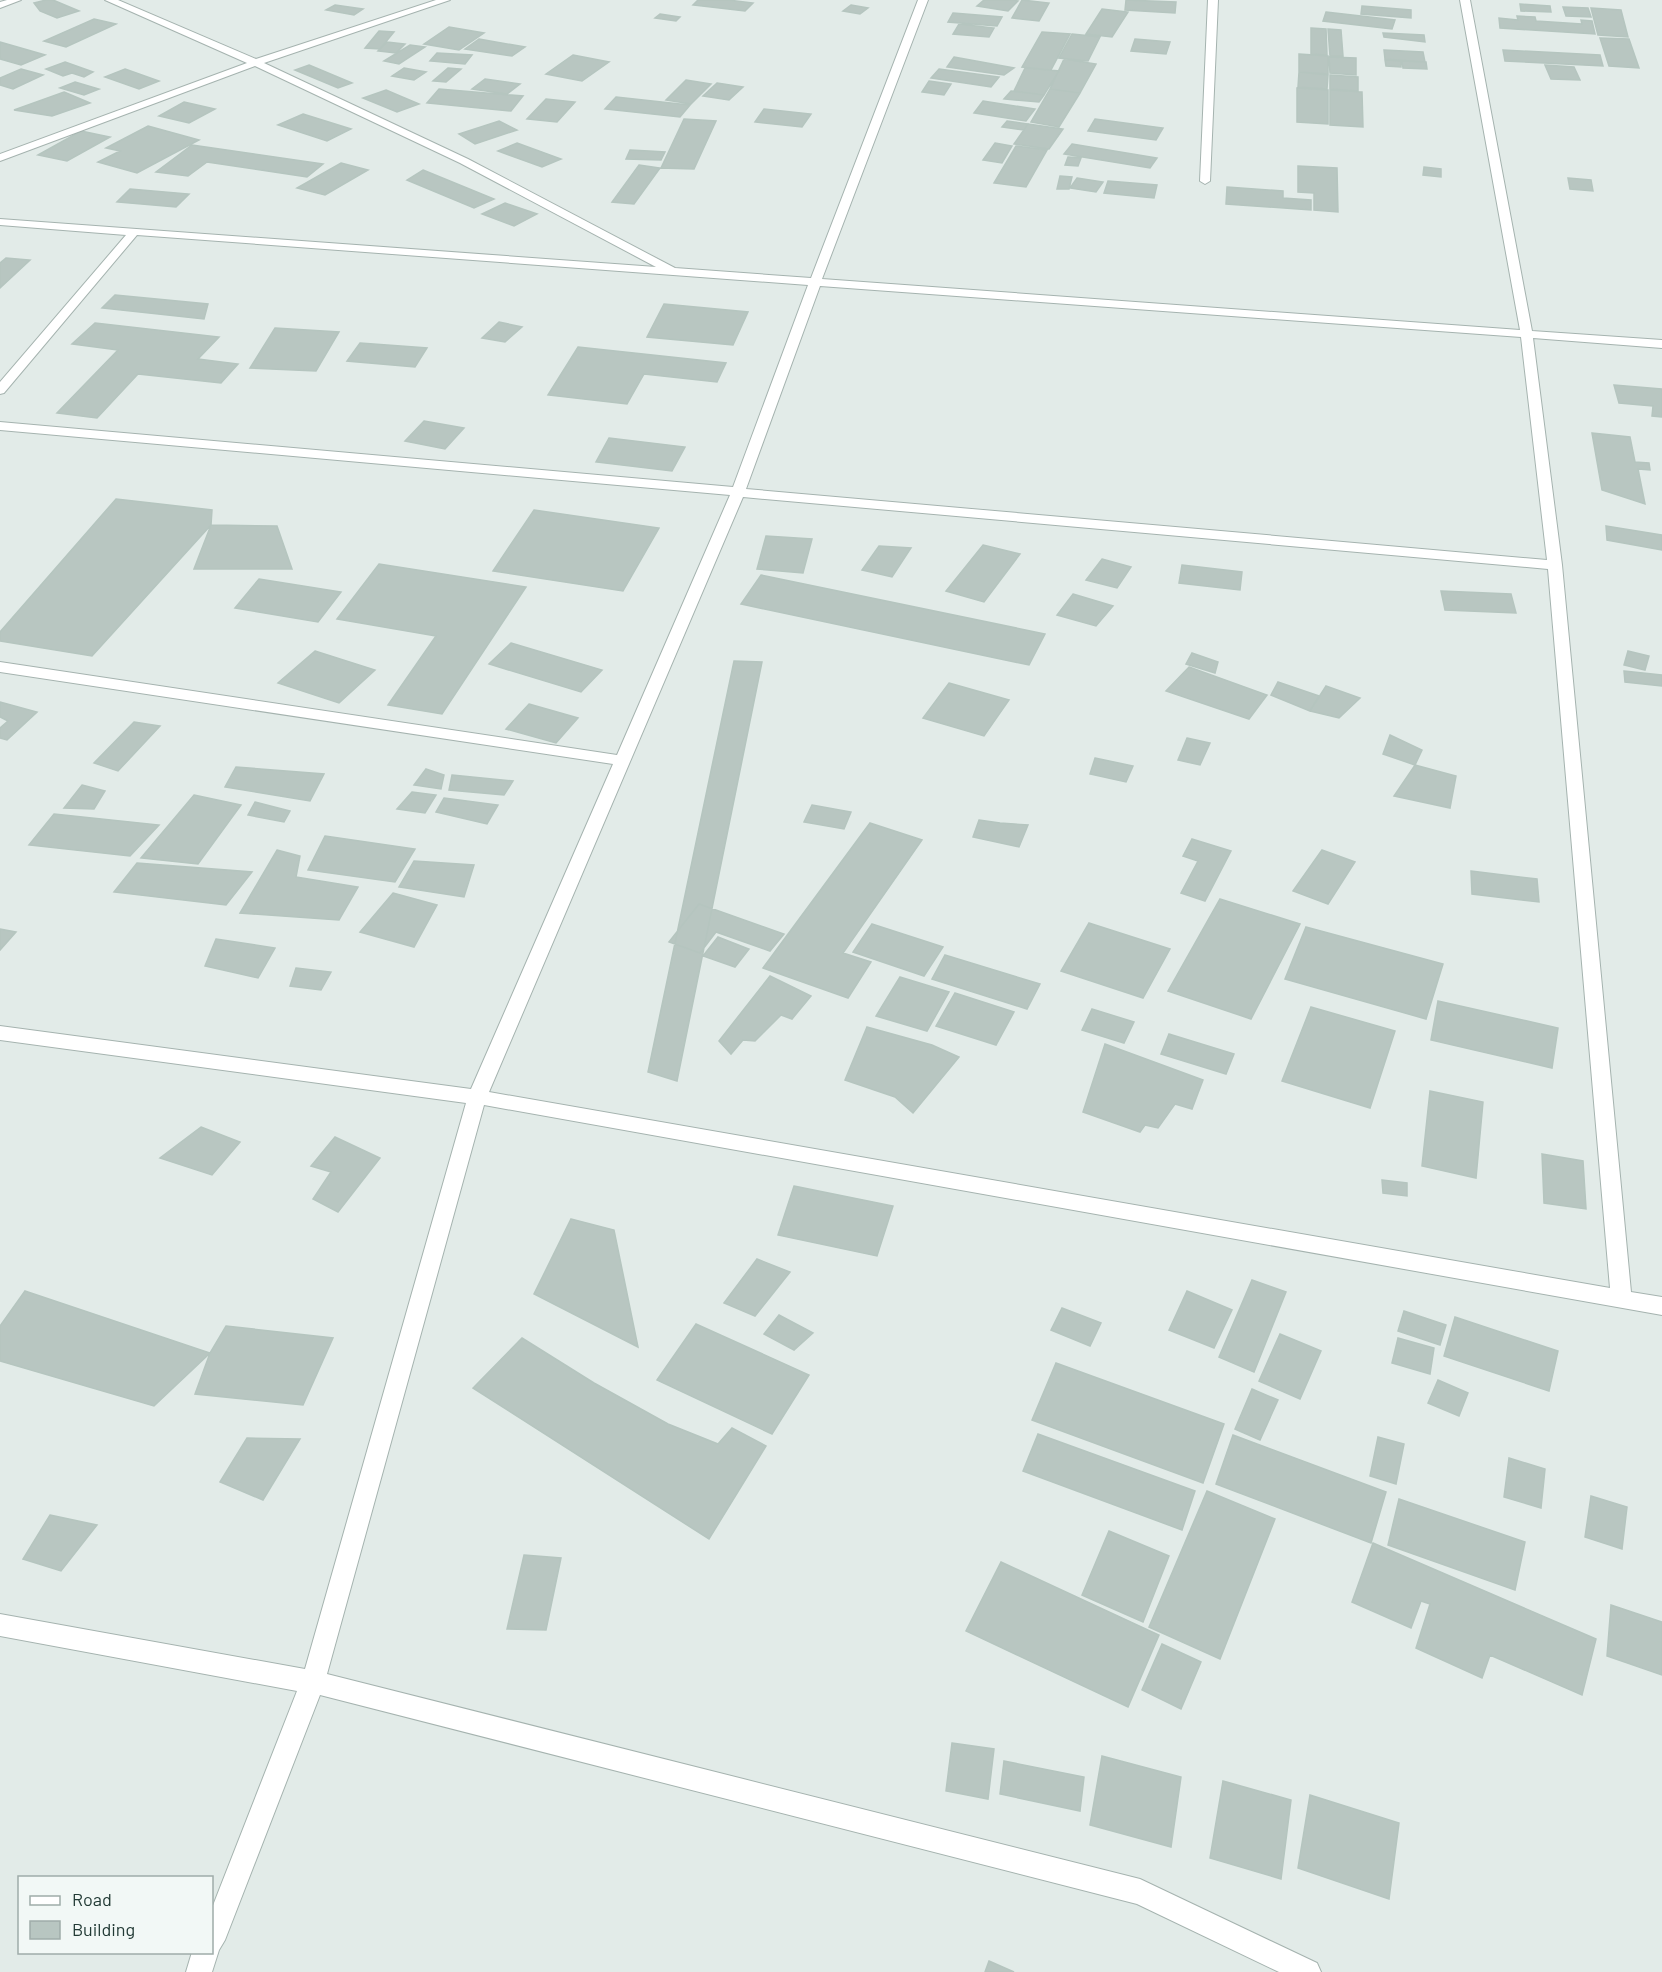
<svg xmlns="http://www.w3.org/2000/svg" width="1662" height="1972" viewBox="0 0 1662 1972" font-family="Barlow,sans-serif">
	<rect width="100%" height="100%" fill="#e2ebe8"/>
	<!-- building -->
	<path fill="#b8c6c1" stroke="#b5c5bf" stroke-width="1.5" d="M46 0H53L79 11 57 18 40 11 34 3Z
		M698 0H728L753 3 745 11 693 5Z
		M984 0H1013L1018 1 1008 11 977 6Z
		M1022 0 1049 3 1039 21 1012 18Z
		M1126 0 1176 2 1175 13 1125 10Z
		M1520 4 1550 6 1551 12 1521 11Z
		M335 5 363 9 354 15 326 10Z
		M851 5 868 8 860 14 843 11Z
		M1362 6 1411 10V18L1361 14Z
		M1563 7 1588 8 1591 17 1566 16Z
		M1591 8 1621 10 1628 37 1598 35Z
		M1102 9 1128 12 1112 37 1086 34Z
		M1326 12 1395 20 1392 29 1323 21Z
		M953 13 1002 17 997 26 948 22Z
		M660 14 680 17 676 21 655 18Z
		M1517 16 1535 17 1536 21 1582 24 1581 20 1592 21 1595 34 1500 28 1499 18 1518 20Z
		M94 19 116 24 66 47 44 41Z
		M959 24 994 28 989 37 953 34Z
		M449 27 484 33 459 50 424 44Z
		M1311 28 1326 29 1327 55 1311 54Z
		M1328 29 1341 30 1343 56H1330Z
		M379 31 394 32 380 49 365 48Z
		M1042 32 1070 34 1051 70 1022 67Z
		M1383 33 1424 35 1425 42 1384 37Z
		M1072 34 1100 37 1088 61 1059 58Z
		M1600 38 1629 39 1639 68 1609 66Z
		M479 39 525 47 512 56 465 49Z
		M1135 39 1170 42 1166 54 1131 51Z
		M0 42 45 55 21 65 0 59Z
		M387 42 405 44 396 53 378 51Z
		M410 45 425 47 399 64 384 61Z
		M1384 50 1423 52 1425 62 1385 59Z
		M1503 50 1600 55 1603 66 1505 61Z
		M437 53 472 55 465 64 430 61Z
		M1299 54 1328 56V74L1299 72Z
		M573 55 609 62 582 81 546 74Z
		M954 57 1014 68 1004 75 947 67Z
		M1329 57 1356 58V75L1330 73Z
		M1064 59 1096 64 1080 93 1050 89Z
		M1385 60 1401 61V67L1386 66Z
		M1402 61 1426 62 1427 69 1403 68Z
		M65 62 93 72 84 77 72 73 63 76 46 69Z
		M309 65 352 83 338 88 295 70Z
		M1545 65 1574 67 1580 80 1551 79Z
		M404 68 426 72 414 80 392 76Z
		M448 68 461 69 446 82 433 81Z
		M1025 68 1059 71 1044 95 1014 91Z
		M21 69 43 75 13 89 0 85V78Z
		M125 69 159 81 139 89 105 77Z
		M939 69 999 77 991 87 931 78Z
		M1299 72 1328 75 1327 89 1298 87Z
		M1330 75 1358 77V91L1330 89Z
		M485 79 520 84 507 94 472 89Z
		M686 80 711 84 691 104 666 100Z
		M929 81 951 84 944 95 922 92Z
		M75 82 99 89 84 95 60 88Z
		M717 83 743 87 729 100 703 96Z
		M1297 88 1328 90V124L1297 122Z
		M439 89 523 96 511 111 427 103Z
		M1050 89 1080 93 1059 127 1031 122Z
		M386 90 400 96 419 104 397 112 363 98Z
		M1330 90 1362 92 1363 127 1330 125Z
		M1011 91 1044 95 1039 102 1004 99Z
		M64 92 90 103 52 116 14 110Z
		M616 97 690 105 680 117 605 109Z
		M546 99 575 102 557 122 527 119Z
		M983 101 1035 109 1026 121 974 113Z
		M184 102 215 109 189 123 159 116Z
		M764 109 811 114 802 127 755 122Z
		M303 114 351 129 327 141 278 125Z
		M684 119 716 121 694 169 661 168Z
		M1095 119 1163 128 1156 140 1088 131Z
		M499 121 517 130 475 144 459 134Z
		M1007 121 1028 124 1024 130 1002 127Z
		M1028 124 1063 129 1049 149 1014 144Z
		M148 126 199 140 137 173 98 162 120 151 106 148Z
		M81 131 110 137 67 161 38 155Z
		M517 143 561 159 542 167 498 151Z
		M995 143 1012 146 1002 163 983 160Z
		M1072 144 1157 158 1150 168 1064 154Z
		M192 145 323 164 307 177 207 162 188 176 156 172Z
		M1016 146 1047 150 1026 187 994 183Z
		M630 150 649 151 665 152 661 160 626 159Z
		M1068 157 1081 158 1078 166 1065 165Z
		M341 163 368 170 325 195 297 188Z
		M639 165 660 168 634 204 612 202Z
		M1298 166 1337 168 1338 212 1314 210V193L1298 192Z
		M1424 167 1441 169V177L1423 175Z
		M423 170 494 199 474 208 407 180Z
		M1060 176 1072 177 1069 189H1057Z
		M1077 178 1103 182 1096 192 1070 188Z
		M1568 178 1591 180 1593 191 1570 189Z
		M1108 181 1157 185 1154 198 1104 193Z
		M1227 187 1283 191V198L1311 200V210L1226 204Z
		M130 189 189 194 176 207 117 202Z
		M505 203 537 214 514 226 482 214Z
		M6 258 30 260 0 288V263Z
		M115 295 208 304 204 319 102 308Z
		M664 304 748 312 733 345 647 337Z
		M499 322 522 327 505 342 482 338Z
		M95 323 219 337 198 359 238 364 221 383 138 374 97 418 57 413 118 350 72 344Z
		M275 328 339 332 316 371 250 368Z
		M360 343 427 348 415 367 347 361Z
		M578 347 726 363 717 382 644 374 627 404 548 395Z
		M1614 385 1662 389V417L1652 416 1653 406 1619 403Z
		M424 421 464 428 445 449 405 441Z
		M1592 433 1630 437 1635 462 1649 463 1650 470 1638 469 1645 504 1602 490Z
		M609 438 685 447 672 471 596 462Z
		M116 499 212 510 211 525 92 656 0 641V632Z
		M534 510 659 528 623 591 493 571Z
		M211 525 277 526 292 569H194Z
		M1606 526 1662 535V550L1607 540Z
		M766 536 812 539 803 573 757 569Z
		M983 545 1020 554 984 602 946 591Z
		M879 546 911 548 892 577 862 570Z
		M1102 559 1131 567 1117 588 1086 580Z
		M379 564 526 587 442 714 388 705 436 636 337 619Z
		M1182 565 1242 572 1240 590 1179 583Z
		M761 575 1045 634 1029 665 741 604Z
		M259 579 341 592 318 622 235 608Z
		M1441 591 1511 594 1516 613 1445 610Z
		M1073 594 1113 606 1096 626 1057 615Z
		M511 643 602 670 581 692 489 664Z
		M315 651 375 670 339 703 278 683Z
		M1628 651 1649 656 1645 670 1624 665Z
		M1192 653 1218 662 1215 673 1186 664Z
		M734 661 762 662 677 1081 648 1072Z
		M1189 667 1267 695 1249 719 1166 691Z
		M1624 671 1662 675V686L1625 682Z
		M1278 682 1319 696 1310 711 1271 695Z
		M949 683 1009 700 984 736 923 718Z
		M1326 686 1360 698 1339 718 1310 711Z
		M0 702 37 712 7 740 0 738V728L8 721 0 717Z
		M529 704 578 718 556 743 506 729Z
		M134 722 160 726 118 771 94 763Z
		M1390 735 1422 750 1415 765 1383 754Z
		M1187 738 1210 743 1200 765 1178 760Z
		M1095 758 1133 766 1126 782 1090 774Z
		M1415 765 1456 776 1450 808 1394 796Z
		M236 767 324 774 310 801 225 787Z
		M426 769 444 775 441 789 414 785Z
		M452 775 513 781 504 795 449 790Z
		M82 785 105 791 94 809 64 808Z
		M412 792 436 795 425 813 397 809Z
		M194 795 241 805 198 864 141 858Z
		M444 798 498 805 487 824 436 812Z
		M255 802 290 811 284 822 248 815Z
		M812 805 851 812 844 829 804 822Z
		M54 814 159 825 130 856 29 845Z
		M979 820 1000 823 1028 825 1019 847 973 837Z
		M870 823 922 840 843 953 871 962 848 998 763 968Z
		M325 836 415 849 395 882 308 870Z
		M1192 839 1231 851 1205 901 1181 893 1198 861 1183 856Z
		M277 850 300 856 296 877 358 887 339 920 240 913Z
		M1322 850 1355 862 1328 904 1293 891Z
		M414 861 474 865 464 897 399 887Z
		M137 863 252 872 226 905 114 892Z
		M1471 871 1537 879 1539 902 1472 894Z
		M393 893 437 905 414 947 360 932Z
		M1220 899 1300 924 1251 1019 1168 991Z
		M699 904 784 934 770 951 716 932 700 953 669 942Z
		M1089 923 1170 949 1143 998 1061 971Z
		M872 924 943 947 924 976 853 952Z
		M1306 927 1443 964 1426 1019 1285 979Z
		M0 929 16 932 0 950Z
		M718 937 749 949 735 967 703 956Z
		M216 939 275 948 258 978 205 966Z
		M945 955 1040 984 1027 1009 932 979Z
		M296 968 331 972 321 990 290 986Z
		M770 976 811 996 792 1019 781 1015 755 1041 743 1040 731 1054 719 1041Z
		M900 977 949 992 927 1031 876 1016Z
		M955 993 1014 1012 996 1045 936 1026Z
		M1438 1001 1558 1028 1552 1068 1431 1040Z
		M1311 1007 1395 1031 1370 1108 1282 1081Z
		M1092 1009 1134 1022 1124 1043 1082 1030Z
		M867 1027 932 1045 959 1057 913 1113 895 1097 845 1080Z
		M1169 1034 1234 1054 1226 1074 1161 1054Z
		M1105 1044 1203 1080 1192 1109 1175 1104 1158 1128 1145 1125 1140 1132 1083 1112Z
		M1430 1091 1483 1102 1476 1178 1422 1166Z
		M201 1127 240 1142 212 1175 160 1158Z
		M335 1137 380 1158 338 1212 313 1199 331 1172 311 1166Z
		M1542 1154 1583 1161 1586 1209 1544 1203Z
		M1382 1180 1407 1183V1196L1383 1193Z
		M794 1186 893 1206 877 1256 778 1235Z
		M571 1219 614 1230 638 1347 534 1294Z
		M757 1259 790 1272 755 1316 724 1303Z
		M1252 1280 1286 1292 1254 1372 1219 1357Z
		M25 1291 210 1353 154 1406 0 1361V1326Z
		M1187 1291 1232 1310 1214 1348 1169 1330Z
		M1062 1308 1101 1323 1090 1346 1051 1330Z
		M1404 1311 1446 1325 1440 1345 1398 1331Z
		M779 1315 813 1333 794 1350 764 1334Z
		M1455 1317 1558 1351 1549 1391 1444 1356Z
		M696 1324 809 1375 772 1434 657 1380Z
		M226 1326 333 1338 303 1405 195 1394 210 1353Z
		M1280 1334 1321 1351 1300 1399 1259 1381Z
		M522 1338 594 1383 668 1424 718 1444 732 1428 766 1446 709 1539 473 1388Z
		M1398 1338 1434 1348 1430 1374 1392 1363Z
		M1056 1363 1224 1424 1203 1483 1032 1420Z
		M1438 1380 1468 1393 1459 1416 1428 1403Z
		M1252 1389 1278 1400 1260 1440 1235 1429Z
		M1038 1434 1195 1491 1182 1530 1023 1471Z
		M1233 1435 1386 1492 1371 1543 1216 1484Z
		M1378 1437 1404 1444 1396 1484 1370 1476Z
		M247 1438 300 1439 263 1500 220 1482Z
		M1509 1458 1545 1469 1541 1508 1504 1497Z
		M1207 1491 1275 1519 1220 1659 1149 1627Z
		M1591 1496 1627 1507 1622 1549 1585 1537Z
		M1399 1499 1525 1542 1515 1590 1388 1545Z
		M50 1515 97 1525 61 1571 23 1559Z
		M1109 1531 1169 1556 1143 1622 1082 1595Z
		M1373 1543 1596 1639 1582 1695 1490 1655 1482 1678 1416 1648 1430 1604 1421 1601 1411 1628 1352 1602Z
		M524 1555 561 1558 546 1630 507 1629Z
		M1001 1562 1159 1635 1128 1707 966 1631Z
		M1611 1605 1662 1622V1675L1607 1656Z
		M1162 1644 1201 1662 1181 1709 1142 1690Z
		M952 1743 994 1749 988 1799 946 1791Z
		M1102 1756 1181 1777 1171 1847 1090 1825Z
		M1004 1761 1084 1777 1080 1811 1000 1794Z
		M1223 1781 1291 1800 1281 1879 1210 1858Z
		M1310 1795 1399 1823 1389 1899 1298 1868Z
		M989 1961 1014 1972H985Z"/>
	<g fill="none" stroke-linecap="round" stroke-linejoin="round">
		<!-- minor casing -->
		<g stroke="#a5b3af" stroke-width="2">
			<path id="minor" d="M7 0H21L0 8V2Z
				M105 0H118L256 59 436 0H450L264 63 468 159 675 268 811 278 918 0H928L822 279 1520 330 1460 0H1470L1532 331 1662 340V348L1533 338 1562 565 1631 1292 1662 1297V1315L484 1105 327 1674 1140 1879 1317 1963 1321 1972H1279L1137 1904 320 1695 225 1940 219 1950 212 1972H186L192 1952H212V1908L297 1691 0 1636V1614L305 1669 466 1103 0 1040V1026L471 1089 613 764 0 672V662L617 755 730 495 0 430V422L733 487 808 285 137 235 4 393 0 394V382L126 235 0 225V219L656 267 460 163 255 66 0 161V154L247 63ZM820 286 1521 337 1547 560 746 489ZM743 497 1548 569 1610 1288 489 1092Z
				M1208 0H1218L1210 181 1205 184 1200 181Z"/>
		</g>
		<!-- minor -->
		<use href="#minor" fill="#fff" fill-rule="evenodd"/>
	</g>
	<!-- legend -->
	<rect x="18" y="1876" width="195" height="78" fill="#f2f8f6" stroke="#9faca9" stroke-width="1.5"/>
	<rect x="30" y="1896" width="30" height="9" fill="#ffffff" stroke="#9faca9" stroke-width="1.5"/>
	<text x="72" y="1906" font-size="18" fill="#233b36">Road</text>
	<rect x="30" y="1921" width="30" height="18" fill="#b8c6c1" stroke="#9faca9" stroke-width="1.5"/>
	<text x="72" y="1936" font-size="18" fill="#233b36">Building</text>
</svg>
